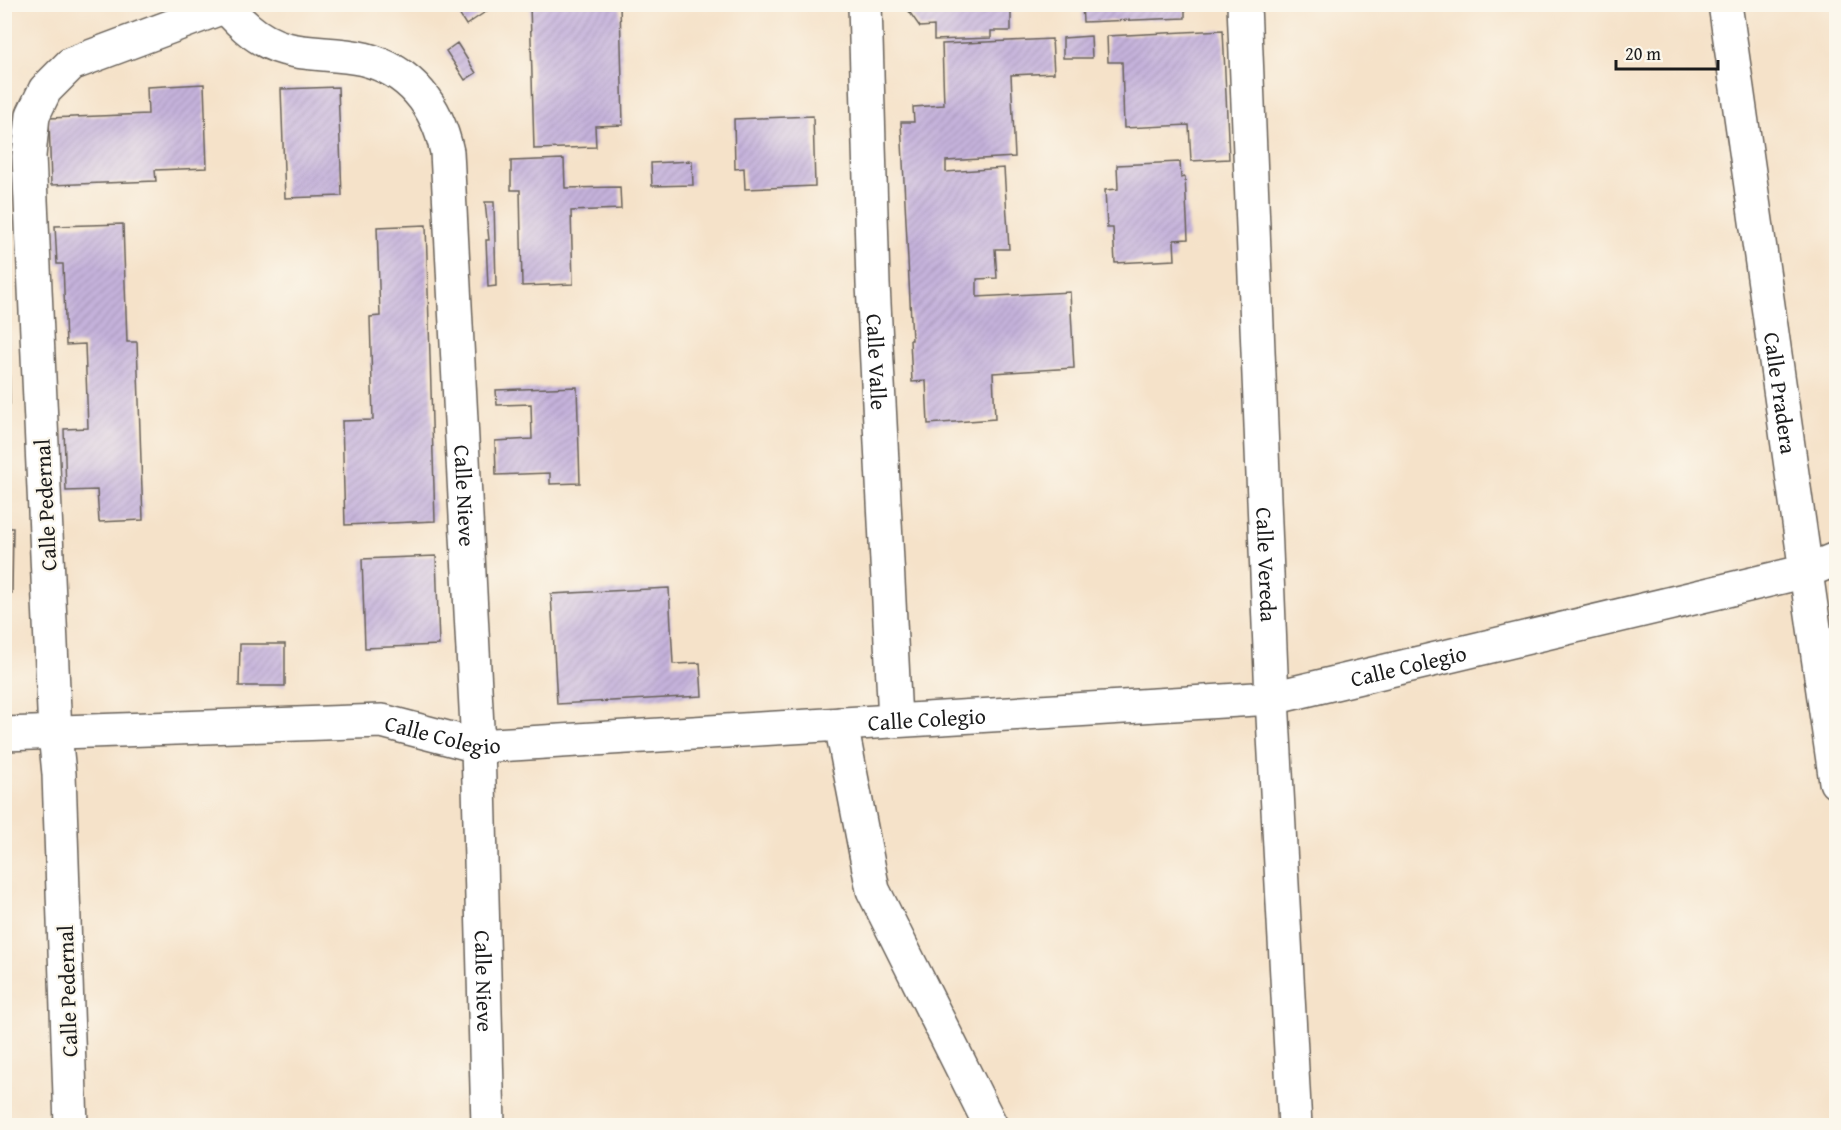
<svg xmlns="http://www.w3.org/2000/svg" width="1841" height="1130" viewBox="0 0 1841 1130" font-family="'Gentium Book Plus',serif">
	<defs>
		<pattern id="building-hatch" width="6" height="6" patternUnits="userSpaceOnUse" patternTransform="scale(1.5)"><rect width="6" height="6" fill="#c5b2db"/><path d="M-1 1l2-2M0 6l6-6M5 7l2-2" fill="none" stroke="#a998bb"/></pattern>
	</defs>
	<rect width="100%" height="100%" fill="#fbf7ec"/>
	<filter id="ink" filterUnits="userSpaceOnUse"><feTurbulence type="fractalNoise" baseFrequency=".0167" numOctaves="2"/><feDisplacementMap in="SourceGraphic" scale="12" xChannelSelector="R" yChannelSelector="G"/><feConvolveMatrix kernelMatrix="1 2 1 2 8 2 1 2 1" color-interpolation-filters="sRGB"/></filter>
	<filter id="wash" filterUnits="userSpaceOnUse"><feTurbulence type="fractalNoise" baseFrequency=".008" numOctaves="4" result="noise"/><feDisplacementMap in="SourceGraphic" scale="24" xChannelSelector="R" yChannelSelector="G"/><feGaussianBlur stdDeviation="1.35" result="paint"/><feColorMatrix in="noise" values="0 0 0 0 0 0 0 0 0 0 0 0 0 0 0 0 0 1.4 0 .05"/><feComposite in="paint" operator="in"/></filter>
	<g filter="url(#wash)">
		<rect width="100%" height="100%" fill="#f5e2c9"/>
		<g id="blocks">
			<!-- building -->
			<path fill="url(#building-hatch)" d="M457 4H497L466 25 454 6Z
				M530 4H620L623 125 595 126 596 147 534 149Z
				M916 4H1011V31H991V38L934 40V26L920 27 908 10Z
				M1082 4H1185V18L1083 22Z
				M1223 30 1229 159 1191 161 1189 125 1124 128 1122 62H1108L1107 36Z
				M1091 36 1092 58H1063V38Z
				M1052 39 1054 73 1011 75 1015 157 946 161V172L1004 168 1009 249H995L997 278 977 279V297L1070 292 1074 368 993 373 995 419 928 424 926 381 912 382 910 340H912L901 122H914L913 107 944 105 942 44Z
				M457 43 476 73 465 80 446 51Z
				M204 84 207 168 155 170 156 181 51 185 49 118 148 114 147 87Z
				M338 87 342 196 285 198 281 89Z
				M813 116 815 186 745 189 744 168 735 169 734 119Z
				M564 159 565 188 620 187 621 209 571 211 573 284 522 286 520 190H511V161Z
				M692 161 693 185 652 186 651 163Z
				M1180 162 1181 178 1185 177 1188 239 1174 240 1175 260 1115 263 1113 228H1107L1105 190 1118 189 1117 165Z
				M485 202H494L496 286 488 287 486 240H489Z
				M4 222H6L10 404H4Z
				M123 224 127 342H137L143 520 99 522 97 490 66 491 64 429 88 428 85 344 66 345 63 264H57L55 226Z
				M426 225 435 521 345 525 342 421 373 420 370 317 380 316 377 227Z
				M577 387 580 483 550 484V473L496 475 495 441 532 439 531 404 497 405 496 390Z
				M4 528H13L12 593H4Z
				M436 556 439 645 365 648 362 559Z
				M669 588 673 664 700 663 702 696 557 704 551 594Z
				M240 644H285V686H239Z"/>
		</g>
	</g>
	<g filter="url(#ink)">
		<use href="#blocks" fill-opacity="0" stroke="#686159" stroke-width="1.5"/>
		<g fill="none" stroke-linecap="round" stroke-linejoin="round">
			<!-- minor casing -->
			<g stroke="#686159" stroke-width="36">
				<g id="minor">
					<path id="s1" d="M225 4C231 14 239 21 247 28 285 61 320 49 364 59 411 71 437 106 447 152L478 746 488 1126"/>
					<path id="s2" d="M865 4 873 284 895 720"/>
					<path id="s3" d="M1244 4 1272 698 1295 1126"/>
					<path id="s4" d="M1725 4 1836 782"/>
					<path d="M841 724 873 890 991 1126"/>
					<path id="s5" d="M4 734 382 721 478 746 1272 698 1807 571 1836 559"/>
					<path d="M71 1126 59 774 55 733 29 156 33 115 45 90 71 64 226 6"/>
				</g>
			</g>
			<!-- minor -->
			<use href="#minor" stroke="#fff" stroke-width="33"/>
		</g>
	</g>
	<g text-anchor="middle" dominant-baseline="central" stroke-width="4.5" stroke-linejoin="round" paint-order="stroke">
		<!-- street labels -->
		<g font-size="22" fill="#1c1c1c" stroke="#fbf7ec">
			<text stroke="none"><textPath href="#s2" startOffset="358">Calle Valle</textPath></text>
			<text stroke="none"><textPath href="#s4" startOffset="393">Calle Pradera</textPath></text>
			<text stroke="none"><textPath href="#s1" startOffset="632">Calle Nieve</textPath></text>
			<text transform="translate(45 505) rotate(-93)">Calle Pedernal</text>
			<text stroke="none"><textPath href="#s3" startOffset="561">Calle Vereda</textPath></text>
			<text stroke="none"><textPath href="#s5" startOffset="1413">Calle Colegio</textPath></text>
			<text stroke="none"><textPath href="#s5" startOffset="927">Calle Colegio</textPath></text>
			<text stroke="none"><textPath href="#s5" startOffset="441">Calle Colegio</textPath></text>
			<text stroke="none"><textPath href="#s1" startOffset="1118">Calle Nieve</textPath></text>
			<text transform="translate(67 991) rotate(-92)">Calle Pedernal</text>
		</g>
	</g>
	<!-- margin -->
	<rect width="1841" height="1130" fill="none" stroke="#fbf7ec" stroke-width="24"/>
	<!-- scale -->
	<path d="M1616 60v9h102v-9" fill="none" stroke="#1c1c1c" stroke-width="3"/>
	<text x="1625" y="60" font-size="18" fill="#1c1c1c" stroke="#fbf7ec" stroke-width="4.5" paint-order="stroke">20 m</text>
</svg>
